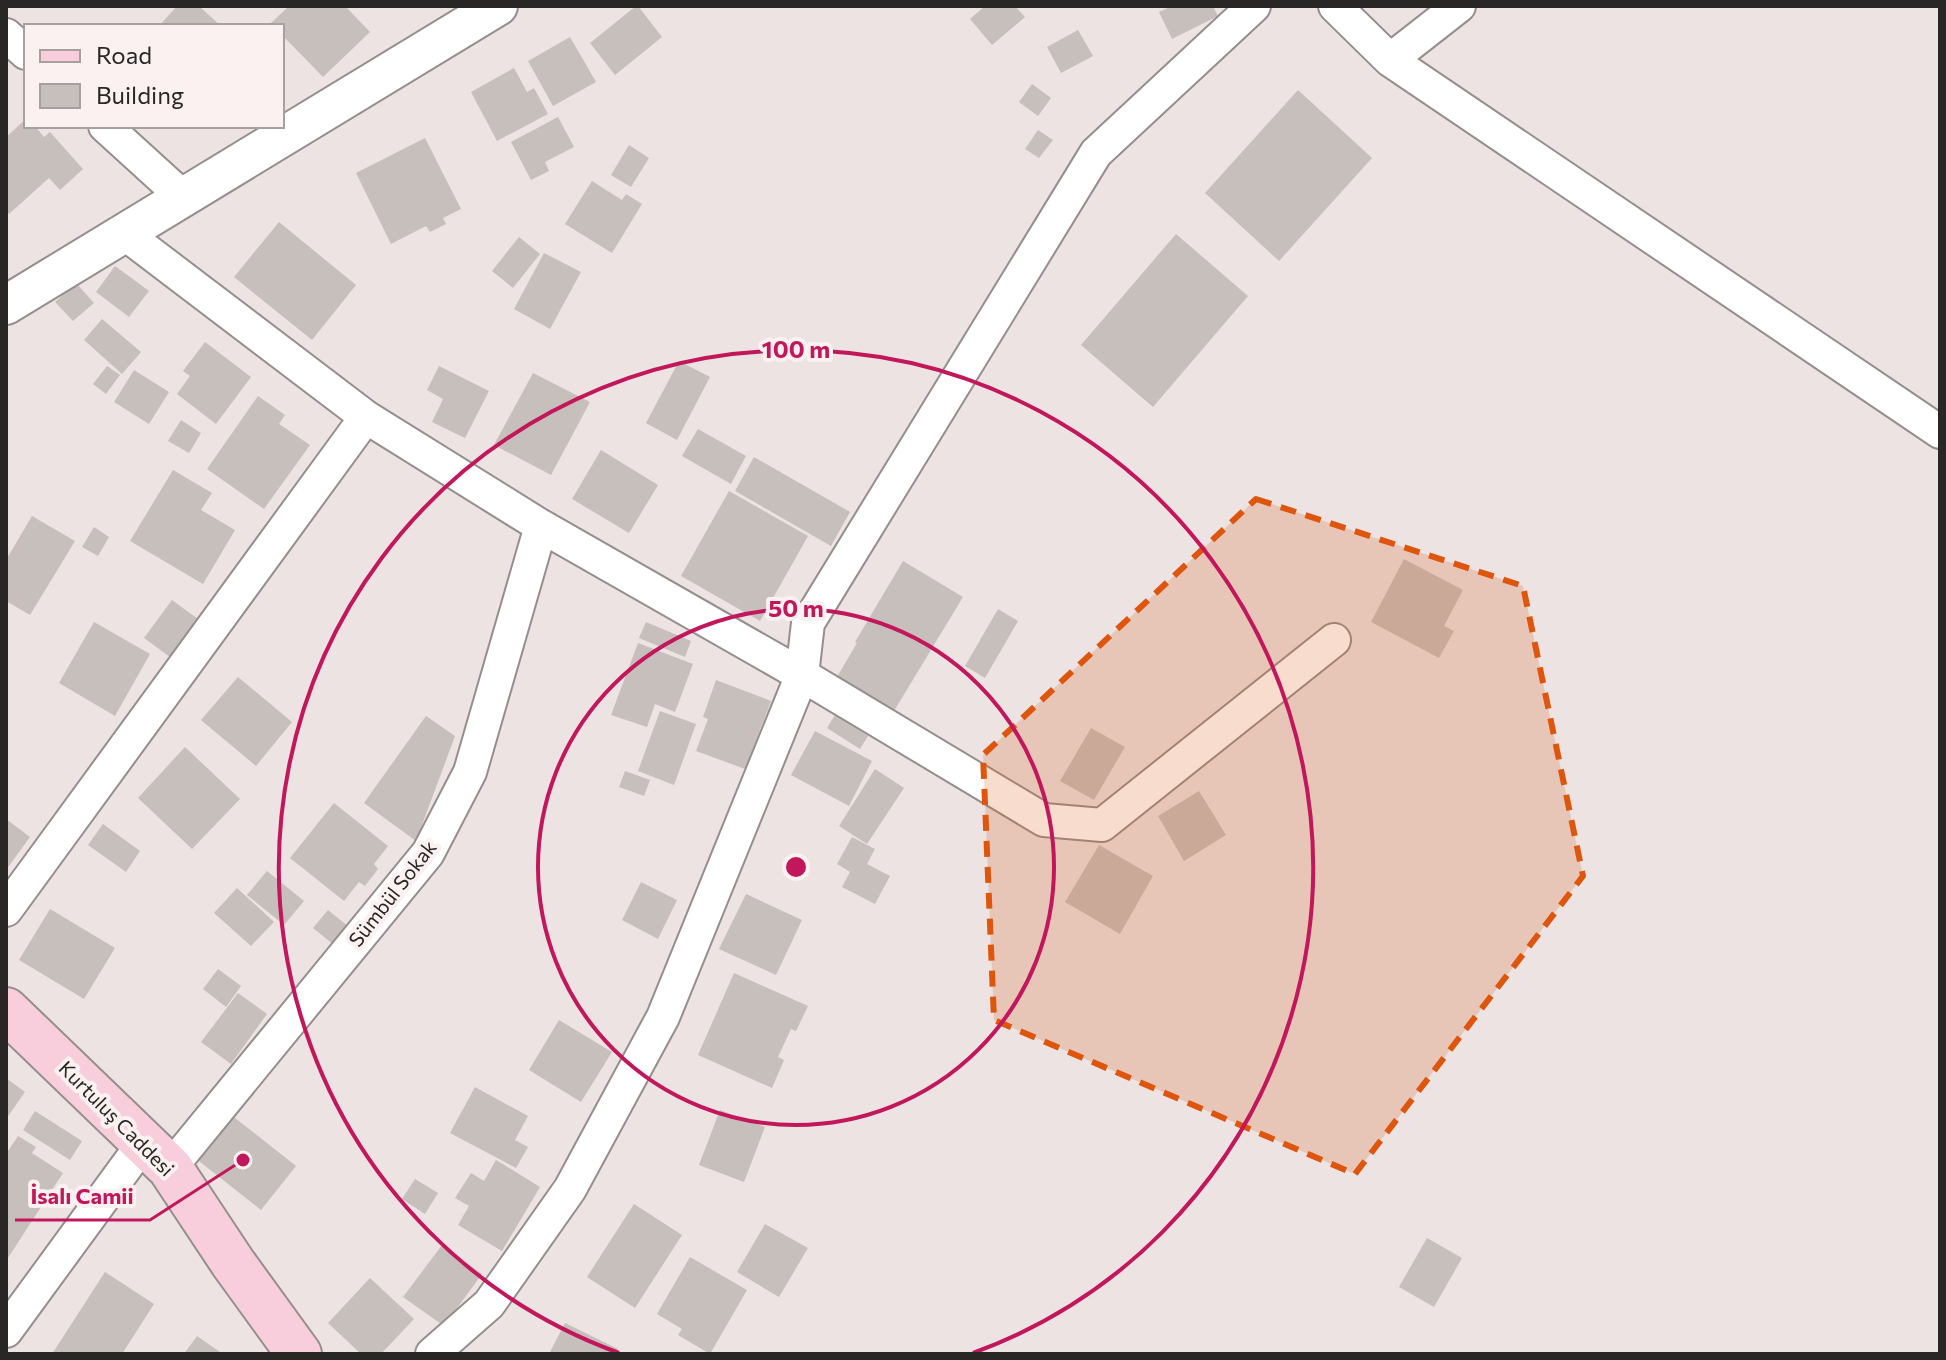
<svg xmlns="http://www.w3.org/2000/svg" width="1946" height="1360" viewBox="0 0 1946 1360" font-family="Commissioner,sans-serif">
	<rect width="100%" height="100%" fill="#ece3e2"/>
	<!-- building -->
	<path fill="#c7bfbc" d="M177 6H199L221 26H159Z
		M289 6H345L370 32 323 77 282 35V26H274L271 23Z
		M636 6H638L662 37 615 75 590 43Z
		M985 6H1015L1025 17 992 45 970 19Z
		M1172 6H1213L1218 16 1172 39 1159 12Z
		M1078 30 1093 56 1061 73 1047 47Z
		M570 37 596 82 553 106 528 61Z
		M514 68 527 92 534 88 548 114 497 141 471 92Z
		M1032 84 1051 98 1038 116 1019 102Z
		M1298 90 1372 158 1279 261 1205 193Z
		M558 117 574 147 545 162 549 171 531 180 511 142Z
		M26 119V126H35L44 137 50 132 83 169 60 190 49 178 9 214 6 210V137Z
		M1038 130 1053 140 1039 158 1025 149Z
		M425 138 461 209 443 218 446 224 430 232 426 226 391 244 356 173Z
		M629 145 649 158 631 187 611 175Z
		M592 181 622 200 626 194 642 204 612 253 565 224Z
		M279 222 356 285 312 340 234 277Z
		M1176 234 1248 296 1153 407 1081 345Z
		M519 237 540 254 513 288 492 271Z
		M544 253 581 272 550 329 514 309Z
		M115 266 149 291 129 317 96 292Z
		M76 283 94 303 73 321 55 302Z
		M102 319 141 352 122 374 84 340Z
		M205 342 251 377 216 424 177 394 190 376 183 371Z
		M679 361 710 377 677 440 646 423Z
		M107 366 120 375 106 394 93 384Z
		M439 366 489 391 465 438 432 422 443 399 427 390Z
		M134 370 169 392 149 424 114 402Z
		M533 373 590 402 551 475 494 445Z
		M258 396 285 415 279 424 310 445 264 509 207 469Z
		M181 420 201 433 189 453 168 441Z
		M698 429 746 456 731 484 682 456Z
		M601 450 658 485 629 533 572 499Z
		M754 457 850 512 831 546 735 491Z
		M173 470 212 493 201 510 235 530 203 584 130 541Z
		M729 491 808 536 760 621 681 576Z
		M32 516 75 541 30 615 6 601V560Z
		M94 527 109 537 98 556 82 547Z
		M1404 559 1463 590 1444 626 1454 631 1439 658 1371 622Z
		M903 561 963 597 894 711 837 677 857 643 855 642Z
		M172 600 198 619 170 657 144 638Z
		M998 609 1018 621 985 678 965 666Z
		M94 622 150 654 115 716 59 683Z
		M646 622 691 641 685 657 639 638Z
		M638 643 693 664 675 712 655 704 647 727 611 715Z
		M238 677 292 722 256 766 201 720Z
		M716 680 771 701 745 769 696 751 708 719 703 717Z
		M660 711 696 724 674 785 638 771Z
		M835 715 868 736 860 749 827 728Z
		M426 716 455 736 416 841 364 803Z
		M1091 728 1125 747 1094 800 1060 781Z
		M815 731 872 761 849 806 791 775Z
		M185 747 240 799 192 849 138 798Z
		M875 769 904 788 867 844 839 826Z
		M625 771 650 780 644 796 619 787Z
		M1199 791 1226 835 1184 861 1158 816Z
		M334 803 388 846 374 864 378 869 365 886 359 882 344 901 290 858Z
		M6 819 30 837 6 870Z
		M103 824 140 851 126 872 88 845Z
		M852 837 875 849 867 864 890 876 875 904 842 887 850 872 837 864Z
		M1099 845 1153 876 1120 934 1065 902Z
		M267 871 304 901 284 925 247 895Z
		M641 882 677 900 658 939 622 920Z
		M237 888 274 922 251 946 214 913Z
		M746 894 802 920 776 975 719 949Z
		M50 909 115 948 84 999 19 960Z
		M328 910 349 927 334 945 313 928Z
		M218 969 241 986 226 1007 203 989Z
		M734 973 808 1006 796 1031 791 1029 778 1057 784 1060 772 1088 698 1055Z
		M238 993 267 1014 231 1064 201 1042Z
		M559 1020 612 1052 581 1102 529 1070Z
		M6 1078 25 1092 6 1119Z
		M475 1087 528 1116 515 1140 528 1147 516 1168 450 1133Z
		M225 1110 296 1166 261 1210 190 1154Z
		M720 1110 765 1127 744 1182 699 1165Z
		M35 1111 82 1141 70 1160 23 1130Z
		M18 1136 36 1147 32 1153 63 1173 6 1261V1154Z
		M496 1160 540 1187 502 1251 458 1225 469 1206 455 1198 471 1173 484 1181Z
		M415 1179 438 1193 425 1214 402 1199Z
		M634 1204 682 1235 635 1308 587 1277Z
		M765 1224 808 1248 779 1297 737 1272Z
		M1427 1238 1462 1258 1434 1307 1399 1287Z
		M442 1245 482 1274 444 1326 403 1297Z
		M690 1257 747 1290 710 1354 678 1335 682 1329 657 1314Z
		M105 1272 154 1304 122 1354H52Z
		M370 1278 414 1319 381 1354H361L328 1323Z
		M565 1323 618 1349 616 1354H549Z
		M197 1336 223 1354H184Z"/>
	<g fill="none" stroke-linecap="round" stroke-linejoin="round">
		<!-- minor casing -->
		<g stroke="#968e8d" stroke-width="36">
			<path id="minor" d="M1335 6 1390 60 1940 432
				M6 35 26 53
				M1390 60 1459 6
				M105 126 183 197
				M124 233 366 417 541 526 802 675 1044 820 1102 825 1334 640
				M6 910 366 417
				M170 1168 428 853 470 772 541 526
				M6 1331 145 1141
				M432 1354 489 1304 570 1189 663 1017 802 675 808 623 1096 153 1254 6"/>
		</g>
		<!-- tertiary casing -->
		<g stroke="#968e8d" stroke-width="42">
			<path id="tertiary" d="M6 305 498 6"/>
		</g>
		<!-- secondary casing -->
		<g stroke="#968e8d" stroke-width="48">
			<path id="secondary" d="M6 1010 170 1168 233 1263 299 1354"/>
		</g>
		<!-- minor -->
		<use href="#minor" stroke="#fff" stroke-width="32"/>
		<!-- tertiary -->
		<use href="#tertiary" stroke="#fff" stroke-width="38"/>
		<!-- secondary -->
		<use href="#secondary" stroke="#f8cedc" stroke-width="44"/>
	</g>
	<!-- marked area -->
	<path fill="#de560d" fill-opacity="0.2" stroke="#de560d" stroke-width="6" stroke-dasharray="16 10" stroke-linejoin="round" d="M1256 499 1523 586 1583 876 1355 1174 994 1020 983 755Z"/>
	<!-- distance rings -->
	<g fill="none" stroke="#c2185b" stroke-width="4">
		<circle cx="796" cy="867" r="258"/>
		<path d="M619 1353A517 517 0 1 1 973 1353"/>
	</g>
	<g text-anchor="middle" dominant-baseline="central" stroke-width="8" stroke-linejoin="round" paint-order="stroke">
		<!-- street labels -->
		<g font-size="20" fill="#292626" stroke="#faf1f0">
			<text transform="translate(392 893) rotate(-52)">Sümbül Sokak</text>
			<text transform="translate(117 1118) rotate(45)">Kurtuluş Caddesi</text>
		</g>
	</g>
	<circle cx="796" cy="867" r="12" fill="#c2185b" stroke="#faf1f0" stroke-width="4"/>
	<g font-size="24" text-anchor="middle" font-weight="bold" fill="#c2185b" stroke="#faf1f0" stroke-width="8" stroke-linejoin="round" paint-order="stroke">
		<text x="796" y="358">100 m</text>
		<text x="796" y="617">50 m</text>
	</g>
	<!-- callouts -->
	<path fill="none" stroke="#c2185b" stroke-width="3" d="M243 1160L150 1220H15"/>
	<circle fill="#c2185b" stroke="#faf1f0" stroke-width="3" cx="243" cy="1160" r="8"/>
	<g font-size="22" text-anchor="middle" font-weight="bold" fill="#c2185b" stroke="#faf1f0" stroke-width="8" stroke-linejoin="round" paint-order="stroke">
		<text x="82" y="1204">İsalı Camii</text>
	</g>
	<!-- border -->
	<rect width="1946" height="1360" fill="none" stroke="#292626" stroke-width="16"/>
	<!-- legend -->
	<rect x="24" y="24" width="260" height="104" fill="#faf1f0" stroke="#a6a09f" stroke-width="2"/>
	<rect x="40" y="50" width="40" height="12" fill="#f8cedc" stroke="#a6a09f" stroke-width="2"/>
	<text x="96" y="64" font-size="24" fill="#292626">Road</text>
	<rect x="40" y="84" width="40" height="24" fill="#c7bfbc" stroke="#a6a09f" stroke-width="2"/>
	<text x="96" y="104" font-size="24" fill="#292626">Building</text>
</svg>
